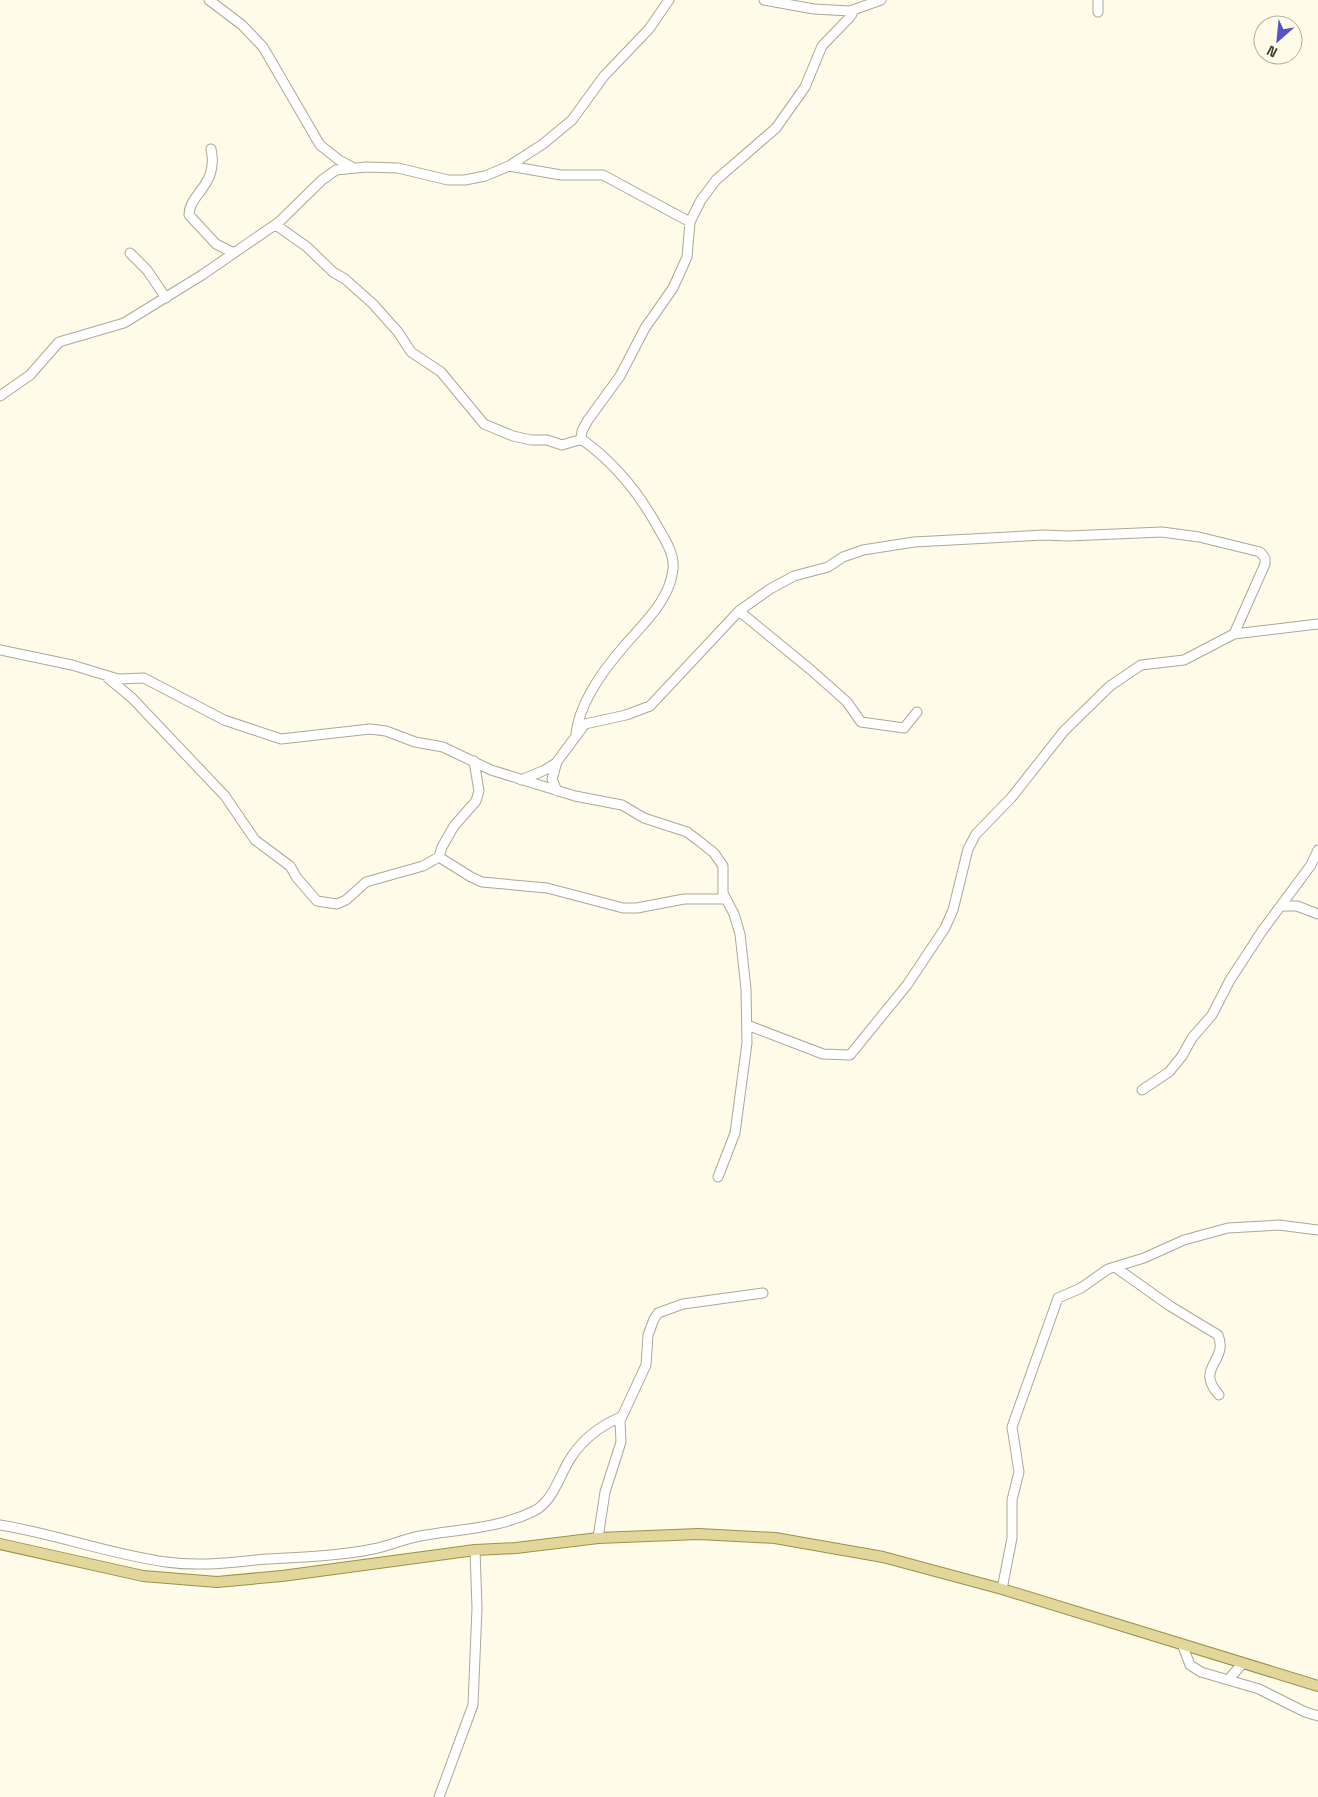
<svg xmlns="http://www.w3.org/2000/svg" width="1318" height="1797" viewBox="0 0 1318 1797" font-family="'Space Grotesk',sans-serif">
	<rect width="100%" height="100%" fill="#fefbe8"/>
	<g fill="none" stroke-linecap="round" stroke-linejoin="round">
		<!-- minor casing -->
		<g stroke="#aba897" stroke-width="11">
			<path id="minor" d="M209 0 242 25 263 47 320 145 339 160 352 167
				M764 0 814 9 850 11 881 0
				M1098 0V12
				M211 149C219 186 189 193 189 215L216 244 234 253
				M509 166 561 175H603L690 222
				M276 225 307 247 333 272 345 279 373 304 398 332 411 352 441 372 484 424 513 436 531 440H547L562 445 579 440 584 441C614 463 638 492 656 524 663 537 675 553 673 569 670 600 643 624 625 645 604 669 580 702 576 733
				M130 253 147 270 166 298
				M0 396 30 375 59 342 124 323 202 275 279 222 322 180 336 170 367 167 398 168 448 180H465L485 176 509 166 543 144 572 120 604 76 649 29 669 0
				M581 440 582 431 588 420 620 376 645 328 673 288 687 257 690 222 701 200 716 180 776 128 805 87 822 46 849 18 852 14 850 11
				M739 611 811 670 847 702 861 722 904 728 917 712
				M0 650 72 665 118 679 144 678 224 720 281 739 370 729 386 731 415 742 443 747 491 770 575 796 622 805 644 818 687 832 699 841 714 853 723 866V893L734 914 740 934 746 989 747 1043 735 1133 718 1177
				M108 678 132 698 225 796 255 840 290 866 297 878 317 901 337 904 346 900 366 882 423 866 439 857 442 847 454 826 476 801 479 791 474 761
				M521 780 545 770 556 763 585 724 626 715 650 706 739 611 770 589 794 576 828 567 843 557 863 550 914 542 1044 535 1068 536 1162 532 1199 537 1260 552 1265 558V564L1234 634
				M557 791 552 779 557 762
				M439 857 471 877 482 882 547 888 623 908H637L684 899H725
				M1281 906H1297L1318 914
				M747 1025 823 1054 850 1055 907 985 945 928 953 910 968 849 976 834 1011 798 1064 731 1110 686 1141 665 1184 660 1234 634 1318 624
				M1142 1090 1169 1072 1182 1056 1192 1038 1212 1015 1230 980 1262 931 1311 865 1318 850
				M1115 1267 1170 1306 1218 1335C1229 1362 1194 1367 1219 1395
				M0 1525C56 1534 109 1554 166 1562 200 1567 233 1562 267 1559 303 1557 338 1556 373 1549 389 1546 404 1539 420 1536 458 1529 498 1529 534 1511 554 1501 560 1473 572 1456 584 1438 602 1425 621 1417
				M598 1538 605 1492 621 1442 620 1421 646 1365 648 1335 654 1319 658 1313 683 1304 763 1293
				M1002 1589 1012 1538V1500L1019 1472 1012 1427 1058 1298 1081 1288 1108 1269 1144 1258 1184 1240 1228 1228 1279 1225 1318 1230
				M1182 1644 1190 1665 1201 1672 1259 1689 1305 1712 1318 1716
				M1228 1680 1243 1663
				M439 1797 473 1705 477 1608 475 1550"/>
		</g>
		<!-- major casing -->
		<g stroke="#9c904c" stroke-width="12">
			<path id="major" d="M0 1544 143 1576 217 1582 282 1576 475 1550 516 1548 598 1538 699 1534 775 1538 883 1557 1002 1589 1318 1686"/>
		</g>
		<!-- minor -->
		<use href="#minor" stroke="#fff" stroke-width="9"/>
		<!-- major -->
		<use href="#major" stroke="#e2d79b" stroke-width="10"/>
	</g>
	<!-- north arrow -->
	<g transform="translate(1278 40) rotate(207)"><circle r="24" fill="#fefbe8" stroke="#b1afa0"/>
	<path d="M0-4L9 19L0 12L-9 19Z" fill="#5553ca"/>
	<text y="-8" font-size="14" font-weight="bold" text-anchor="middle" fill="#3e3d35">N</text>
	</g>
</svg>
